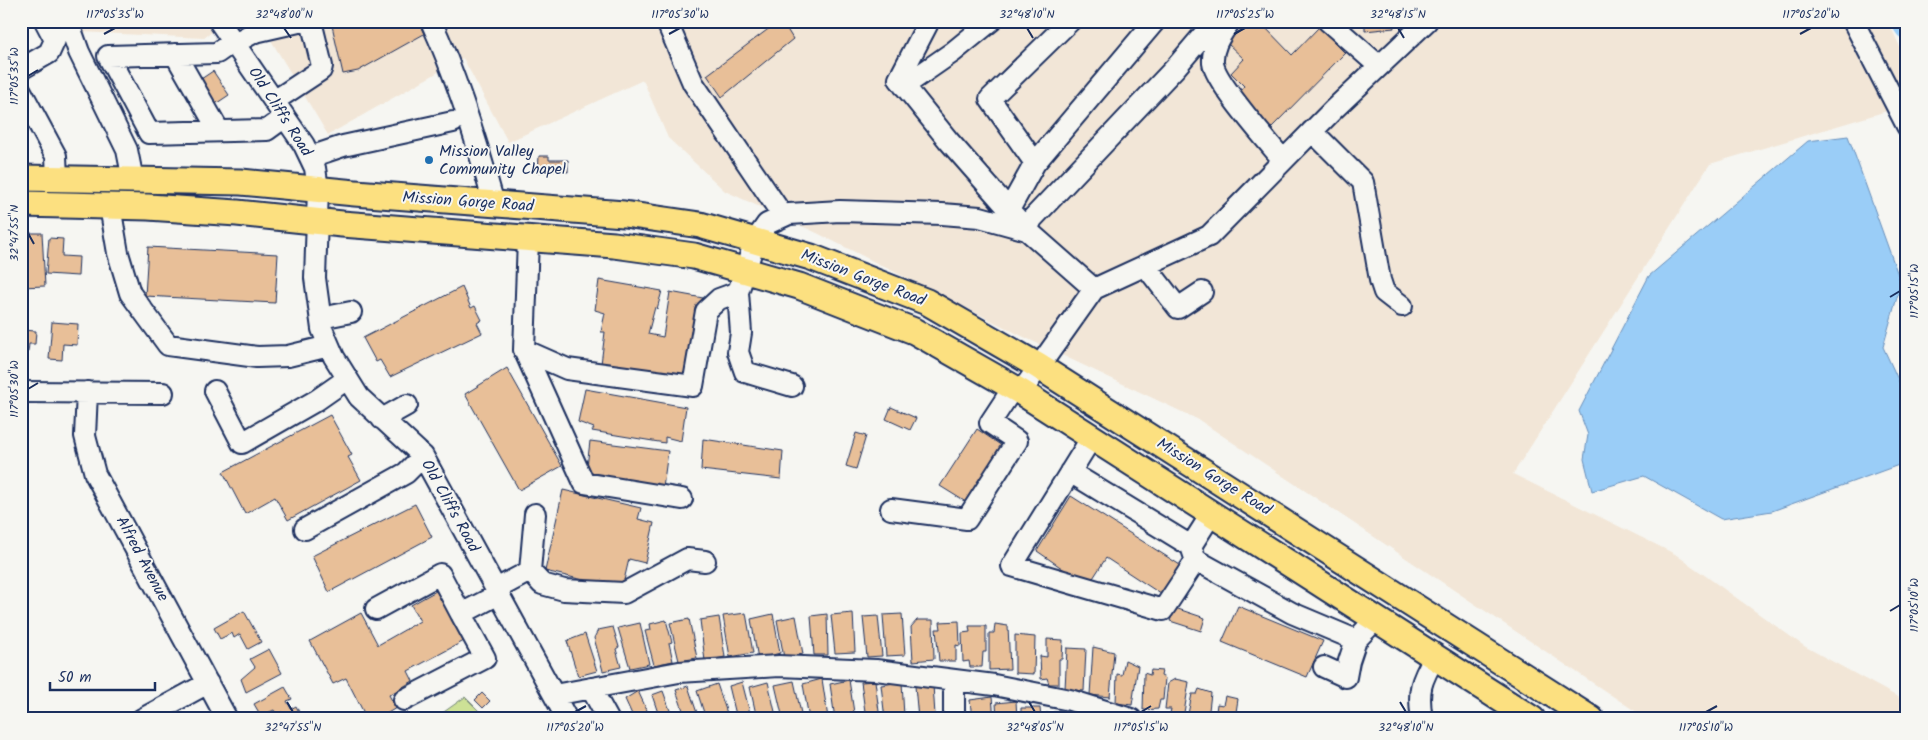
<svg xmlns="http://www.w3.org/2000/svg" width="1928" height="740" viewBox="0 0 1928 740" font-family="Kalam,sans-serif">
	<rect width="100%" height="100%" fill="#f6f6f2"/>
	<filter id="ink" filterUnits="userSpaceOnUse"><feTurbulence type="fractalNoise" baseFrequency=".02" numOctaves="2"/><feDisplacementMap in="SourceGraphic" scale="10" xChannelSelector="R" yChannelSelector="G"/><feConvolveMatrix kernelMatrix="1 2 1 2 8 2 1 2 1" color-interpolation-filters="sRGB"/></filter>
	<g filter="url(#ink)">
		<!-- built -->
		<path fill="#f2e6d7" d="M74 21H227L204 38 81 32Z
			M254 21H1888L1907 62V105L1710 164 1513 474 1675 554 1804 646 1907 702V719H1647L1199 420 1028 339 817 233 725 191 668 138 643 80 508 142 463 58 328 135 263 27Z"/>
		<!-- green -->
		<path fill="#cde196" stroke="#74887a" d="M465 697 487 719H434Z"/>
		<!-- water -->
		<path fill="#9acdf7" stroke="#678eba" d="M1848 136 1901 283 1883 347 1907 399V462L1772 511 1721 519 1644 476 1592 491 1584 459 1588 435 1579 411 1649 276 1808 141Z"/>
		<g fill="none" stroke-linecap="round" stroke-linejoin="round">
			<!-- river -->
			<path stroke="#9acdf7" stroke-width="25" d="M1903 21 1907 27"/>
		</g>
		<!-- building -->
		<path fill="#e8bf98" stroke="#1b2f5e" d="M331 21H418L424 34 358 71 343 74Z
			M779 21H782L793 39 722 97 707 75Z
			M1251 21 1259 29 1263 25 1292 55 1319 27 1345 53 1270 129 1275 133 1271 137 1243 102 1247 98 1240 91 1244 86 1231 73 1244 59 1228 44V41Z
			M1362 21H1395V22L1377 24 1393 23 1394 28 1365 31V26L1375 23 1362 25Z
			M213 71 229 95 211 107 195 83Z
			M539 156H549V160H568V172L549 169V172H538Z
			M21 233H42L45 286 21 287Z
			M49 238 63 239 62 256 79 257 78 276 46 274Z
			M148 247 278 254 275 303 145 296Z
			M599 280 662 291 657 309 655 307 648 334 663 337 670 292 703 298 690 379 601 364 605 332H601L605 313 595 310Z
			M462 287 471 308 475 306 482 320 477 323 482 333 390 377 380 360 376 362 363 338Z
			M52 322 78 324 77 345 63 344 62 360 49 359Z
			M21 330 36 331 35 344H29L28 352 25 351V363L21 362Z
			M507 368 562 466 519 490 465 394Z
			M585 389 686 407 681 441 665 437V443L592 431 594 428 578 422Z
			M891 407 916 418 910 430 886 419Z
			M330 415 352 455 348 457 361 480 288 520 275 497 245 514 223 472Z
			M977 429 1005 448 969 504 940 486Z
			M856 433 866 436 856 469 846 466Z
			M703 439 783 451 781 479 701 470Z
			M590 441 668 451 663 488 586 476Z
			M563 490 641 508 638 519 654 523 645 563 629 559 622 589 545 571Z
			M1071 496 1188 570 1170 600 1106 558 1088 586 1037 551Z
			M415 504 432 537 329 592 312 556Z
			M436 591 464 641 408 671 413 681 389 695 396 708 378 719H367L346 678 333 684 310 641 361 613 378 645 420 621 411 605Z
			M1238 606 1323 641 1307 677 1222 642Z
			M1175 608 1205 618 1201 631 1170 621Z
			M244 611 261 642 248 649 240 634 234 638 232 633 220 639 214 628Z
			M746 613 753 653 730 657 723 616Z
			M853 613 855 652 835 653 831 615Z
			M773 614 780 653 758 659 751 619Z
			M827 614 828 655H814L811 616Z
			M902 614 905 655 886 656 883 615Z
			M796 616 803 654 784 658 777 620Z
			M878 616 882 656 867 657 863 617Z
			M719 617 725 657 705 661 700 620Z
			M689 619 697 658 679 661 670 623Z
			M666 620 672 642 669 643 673 661 654 665 645 631 651 630 650 624Z
			M917 620H933L934 659 913 661 911 627Z
			M959 621 960 646 956 645V661H939L936 629H941L940 622Z
			M640 623 649 664 630 668 618 628Z
			M995 624 1008 626 1010 669 989 670V633H994Z
			M969 626H986V652H983L982 667H970L969 661 963 662 962 633 970 632Z
			M613 627 619 647 616 649 621 667 603 671 594 638 598 630Z
			M585 634 597 671 578 676 567 641Z
			M1015 635 1035 637 1034 674 1015 673Z
			M1047 639 1063 640 1062 659H1059V684H1049L1047 678 1041 679 1040 656 1047 657Z
			M1093 647 1114 652 1110 697 1090 695Z
			M1067 648 1086 649 1084 691 1065 689Z
			M269 649 282 673 246 692 241 679 255 667 250 659Z
			M1125 660 1138 666 1132 705 1116 703 1117 674 1122 675Z
			M1151 670 1162 671 1161 676 1165 678 1163 700H1160L1158 709 1143 710 1144 673 1150 675Z
			M822 679 828 718 809 719 803 684Z
			M1175 679 1189 682 1183 719 1169 718 1171 709H1165L1168 683Z
			M849 680 855 719H835L830 684Z
			M794 681 802 718 783 719 775 685Z
			M875 681 880 719H866L861 682Z
			M742 682 751 717 737 719 729 686Z
			M768 682 776 716 757 719 750 687Z
			M902 682 904 716 885 719 881 685Z
			M717 684 729 719H706L697 691Z
			M933 685 935 715 918 718 915 686Z
			M688 686 699 719H686L676 690Z
			M285 687 292 699 287 701 291 709 296 706 301 716 296 719H286L282 712 276 714 274 710 261 716 254 704Z
			M1199 689 1211 693 1208 719H1187L1192 694H1197Z
			M638 691 651 719H634L625 699Z
			M663 691 673 719H660L652 695Z
			M482 693 490 701 483 708 475 700Z
			M1225 696 1238 699 1235 719H1215L1217 704 1223 705Z
			M992 697 994 719H972L970 700Z
			M1016 701 1017 719H997L996 703Z
			M1021 708H1040L1041 719H1021Z
			M1053 712 1065 713V719H1046V713L1053 714Z
			M1249 712 1262 713 1261 719H1240L1241 715 1247 716Z"/>
		<g fill="none" stroke-linecap="round" stroke-linejoin="round">
			<!-- minor casing -->
			<g stroke="#1b2f5e" stroke-width="24">
				<path id="minor" d="M68 21 79 52 127 150 133 180
					M219 21 304 145 315 168 318 189 315 278 322 329 334 357 359 397 423 456 567 719
					M431 21C458 80 477 142 494 204
					M924 21 927 25 899 79 948 140 1027 230
					M1230 21C1221 35 1212 46 1213 63 1215 82 1269 143 1283 160
					M1328 21 1379 66
					M1853 21 1907 126
					M669 27 693 83 783 216
					M234 41 217 53 108 56 149 133 267 130 285 117
					M235 43 255 32 303 21
					M175 54 219 131
					M21 69 49 53 55 40 45 21
					M904 86 953 52 991 21
					M21 91 56 156 57 178
					M274 101 321 70 322 66 311 21
					M1312 131 1363 182 1380 280 1384 292 1402 306
					M310 157 343 146 453 122
					M1035 163 990 99 1070 21
					M110 206 118 253 130 293 168 345 257 357 288 356 329 346
					M1009 210 1035 163 1155 21
					M528 239 524 350 567 369 693 386 706 311 719 299 738 292 755 241 767 224 789 214 840 211 942 214 980 217 1027 230
					M1145 265 1178 308 1202 292
					M1094 289 1027 230 1032 219 1176 67 1215 21
					M738 292 741 333 738 352 745 372 792 386
					M321 318 351 312
					M524 350 584 483 682 499
					M215 391 242 443 317 400 347 379
					M21 392 163 393
					M87 392 85 436 95 474 227 719
					M1021 392 1094 289 1209 236 1334 109 1427 21
					M382 419 407 405
					M1092 437 1012 566 1163 610 1196 560 1292 613 1356 640 1377 618
					M1070 472 1191 546
					M891 509 967 519 1017 441 990 423 1013 388
					M305 529 406 473 423 456
					M1195 558 1191 546 1212 513
					M530 571 535 514
					M496 589 530 571 542 584 564 590 624 593 687 559 705 561
					M376 609 440 574 461 614
					M1324 667 1346 677 1349 661 1356 640
					M591 688 608 719
					M554 695 679 672 779 666 876 670 994 685 1070 700 1131 719
					M404 700 485 658 461 614 499 594
					M142 719 208 683
					M954 719V681
					M1422 719C1417 690 1421 681 1435 656"/>
			</g>
			<!-- major casing -->
			<g stroke="#1b2f5e" stroke-width="29">
				<path id="major" d="M21 178 241 182 355 193 624 214 700 225 811 257 927 302 1038 366 1591 719
					M21 204 148 207 237 213 342 224 614 245 694 256 799 286 914 331 1021 392 1532 719"/>
			</g>
			<!-- minor -->
			<use href="#minor" stroke="#f6f6f2" stroke-width="20"/>
			<!-- major -->
			<use href="#major" stroke="#fce080" stroke-width="25"/>
		</g>
	</g>
	<!-- ticks -->
	<path fill="none" stroke="#1b2f5e" stroke-width="2" d="M284 28 291 38M1027 28 1033 38M1398 28 1404 38M104 34 115 28M669 34 680 28M1234 34 1245 28M1800 34 1811 28M28 76 38 70M28 233 34 244M1890 297 1900 291M28 389 38 383M1890 611 1900 605M287 702 293 712M1029 702 1035 712M1400 702 1406 712M575 712 586 706M1141 712 1151 706M1706 712 1717 706"/>
	<!-- markers -->
	<circle fill="#1f6fb2" stroke="#f6f6f2" stroke-width="2" cx="429" cy="160" r="5"/>
	<g text-anchor="middle" dominant-baseline="central" stroke-width="4" stroke-linejoin="round" paint-order="stroke">
		<!-- street labels -->
		<g font-size="16" fill="#1b2f5e" stroke="#f6f6f2">
			<text transform="translate(280 112) rotate(57)">Old Cliffs Road</text>
			<text transform="translate(468 202) rotate(4)">Mission Gorge Road</text>
			<text transform="translate(863 278) rotate(21)">Mission Gorge Road</text>
			<text transform="translate(1214 477) rotate(32)">Mission Gorge Road</text>
			<text transform="translate(450 506) rotate(61)">Old Cliffs Road</text>
			<text transform="translate(142 559) rotate(62)">Alfred Avenue</text>
		</g>
		<!-- poi labels -->
		<g font-size="16" fill="#1b2f5e" stroke="#f6f6f2" text-anchor="start">
			<text x="439" y="151">Mission Valley<tspan x="439" dy="18">Community Chapel</tspan></text>
		</g>
	</g>
	<!-- margin -->
	<rect width="1928" height="740" fill="none" stroke="#f6f6f2" stroke-width="55"/>
	<!-- scale -->
	<path d="M50 682v8h105v-8" fill="none" stroke="#1b2f5e" stroke-width="2.5"/>
	<text x="58" y="682" font-size="15" fill="#1b2f5e" stroke="#f6f6f2" stroke-width="4" paint-order="stroke">50 m</text>
	<rect x="28" y="28" width="1872" height="684" fill="none" stroke="#1b2f5e" stroke-width="2"/>
	<g font-size="12" text-anchor="middle" fill="#1b2f5e">
		<text x="115" y="18">117°05'35"W</text>
		<text x="284" y="18">32°48'00"N</text>
		<text x="680" y="18">117°05'30"W</text>
		<text x="1027" y="18">32°48'10"N</text>
		<text x="1245" y="18">117°05'25"W</text>
		<text x="1398" y="18">32°48'15"N</text>
		<text x="1811" y="18">117°05'20"W</text>
		<text transform="translate(14 76) rotate(-90)" y="4">117°05'35"W</text>
		<text transform="translate(14 233) rotate(-90)" y="4">32°47'55"N</text>
		<text transform="translate(1914 291) rotate(-90)" y="4">117°05'15"W</text>
		<text transform="translate(14 389) rotate(-90)" y="4">117°05'30"W</text>
		<text transform="translate(1914 605) rotate(-90)" y="4">117°05'10"W</text>
		<text x="293" y="731">32°47'55"N</text>
		<text x="575" y="731">117°05'20"W</text>
		<text x="1035" y="731">32°48'05"N</text>
		<text x="1141" y="731">117°05'15"W</text>
		<text x="1406" y="731">32°48'10"N</text>
		<text x="1706" y="731">117°05'10"W</text>
	</g>
</svg>
